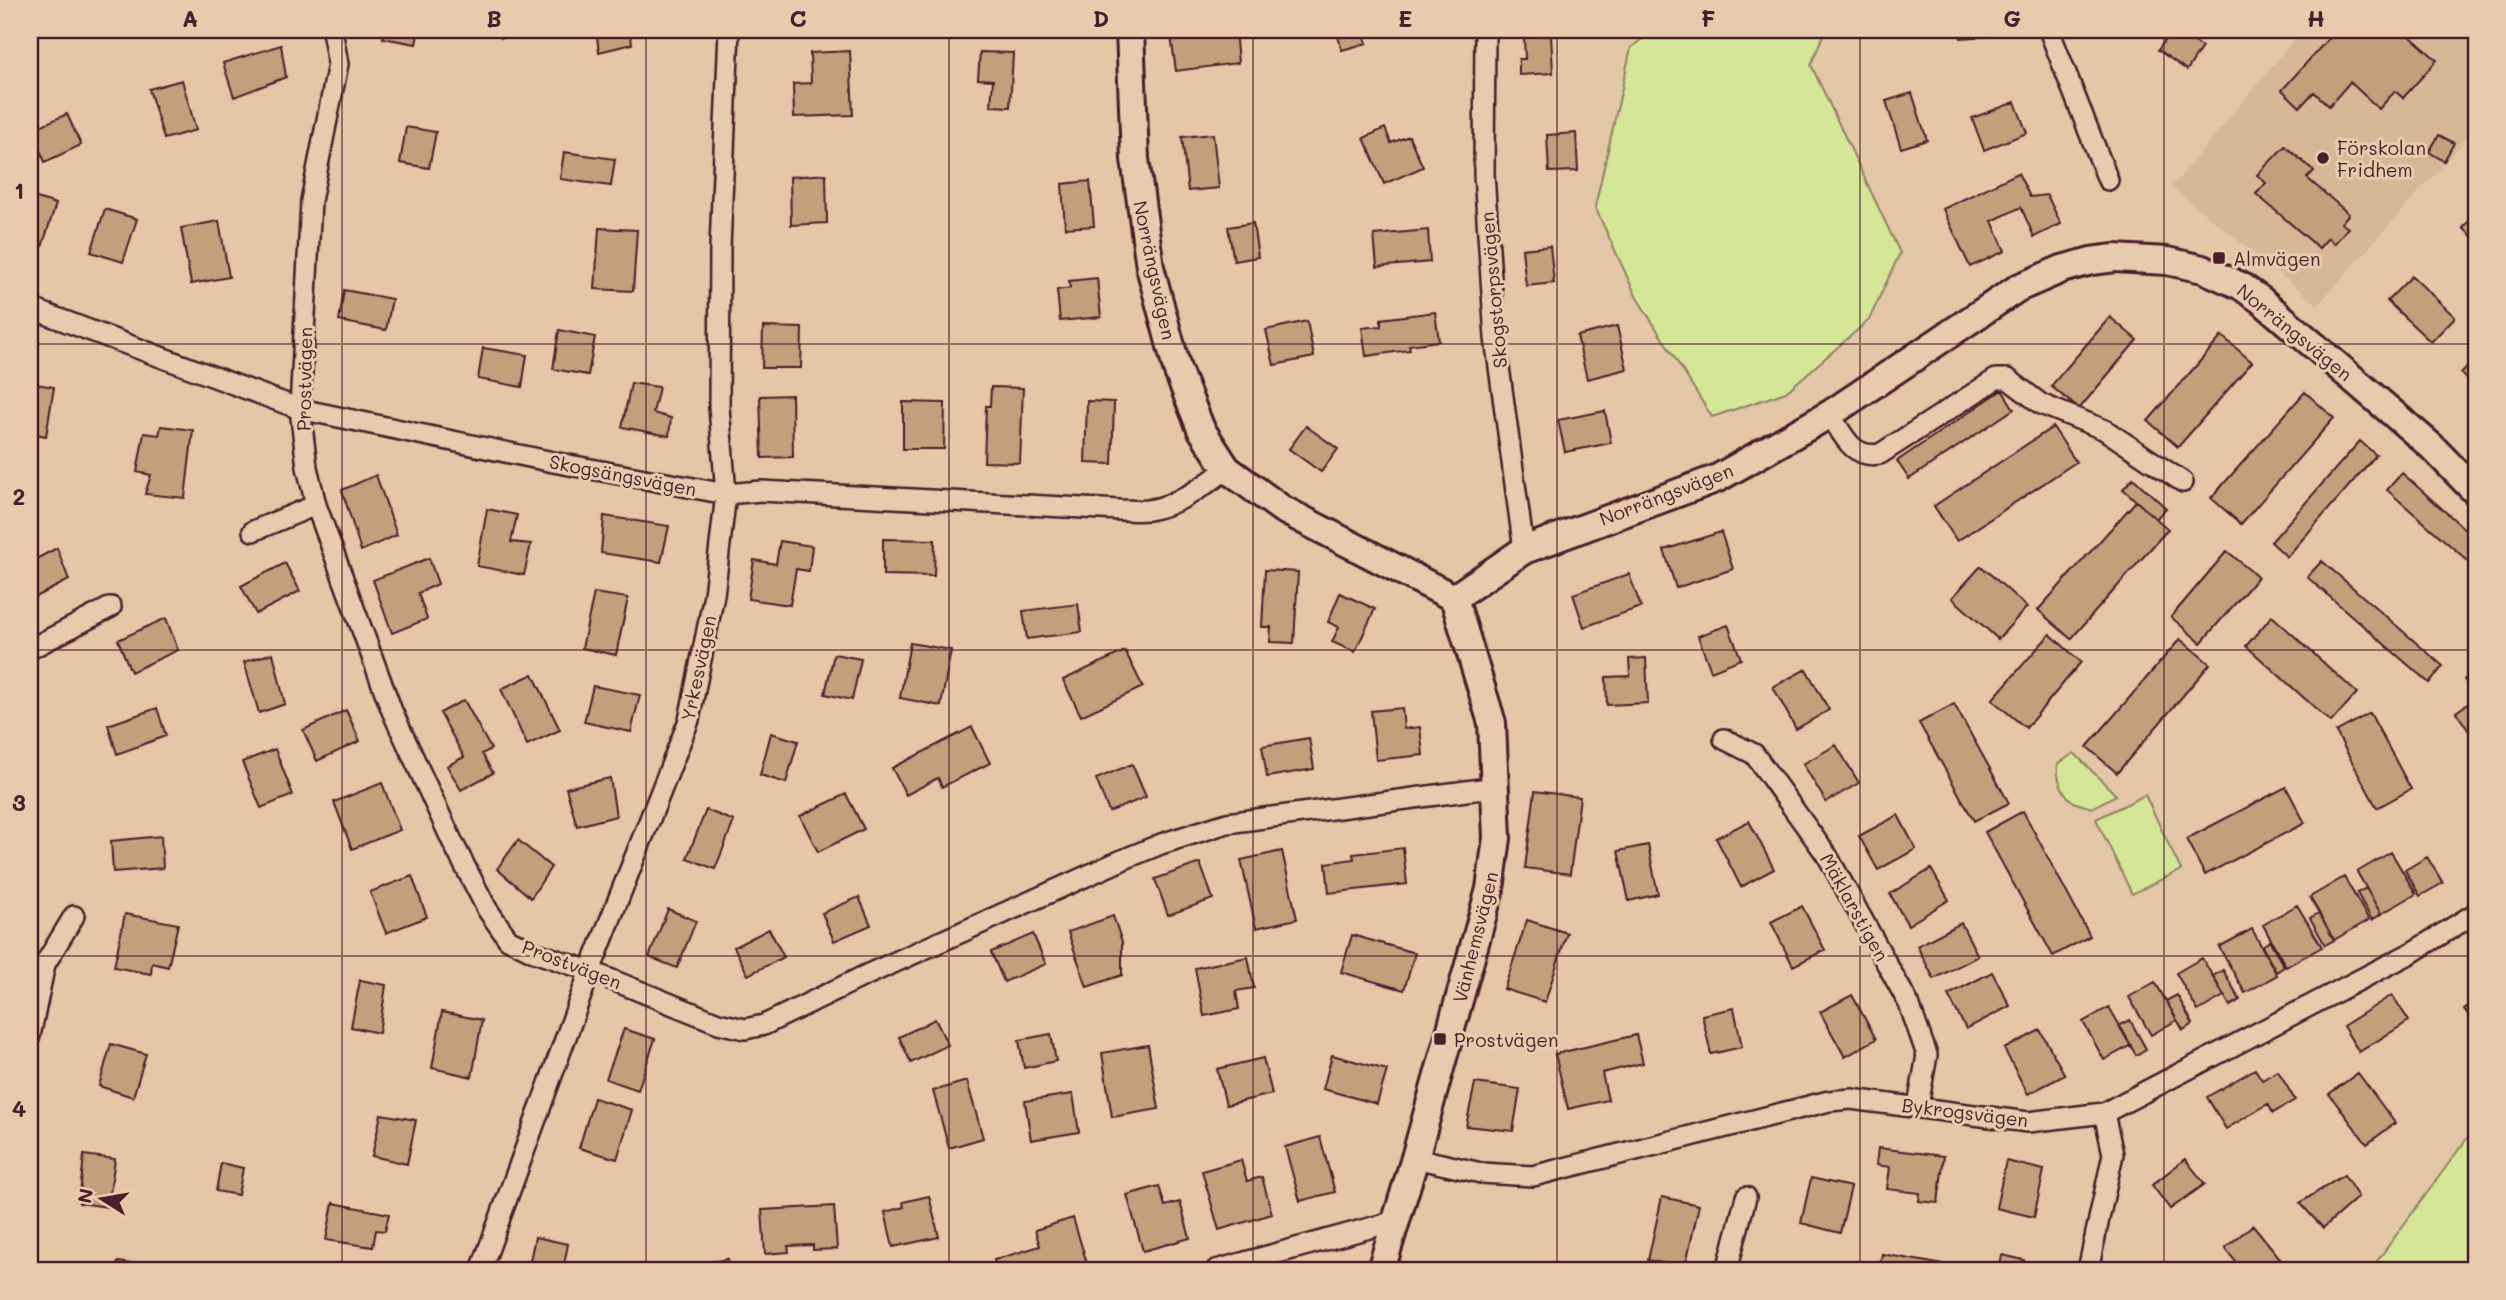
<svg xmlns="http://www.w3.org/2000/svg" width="2506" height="1300" viewBox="0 0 2506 1300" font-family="Mali,sans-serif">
	<rect width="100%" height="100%" fill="#e3c7a6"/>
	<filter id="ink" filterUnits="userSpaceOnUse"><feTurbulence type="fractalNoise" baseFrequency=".0143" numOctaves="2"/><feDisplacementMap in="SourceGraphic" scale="14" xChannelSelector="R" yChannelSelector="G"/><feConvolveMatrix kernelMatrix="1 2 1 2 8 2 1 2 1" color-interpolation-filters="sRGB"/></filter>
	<g filter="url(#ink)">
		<!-- built -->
		<path fill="#d5b997" d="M2302 30H2476V128L2318 305 2172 187Z"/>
		<!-- green -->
		<path fill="#d6e699" stroke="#908262" stroke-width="2" d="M1653 30H1825L1811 65 1900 253 1869 320 1786 392 1712 417 1637 298 1595 207 1631 48Z
			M2074 753 2116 795 2092 808C2087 806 2081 805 2076 803 2063 797 2056 777 2058 764Z
			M2145 795 2181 870 2132 894 2096 819Z
			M2476 1126V1270H2379L2375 1264Z"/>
		<!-- building -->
		<path fill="#c0a17b" stroke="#4a1f2b" stroke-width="2" d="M385 30H419L416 44 383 38Z
			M499 30H527L501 38Z
			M596 30H630L632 44 599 52Z
			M1217 30H1235L1238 63 1176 71 1171 36Z
			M1336 30H1372L1363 32 1367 43 1342 50Z
			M1960 30H1989V36L1961 38Z
			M2172 30H2177L2202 47 2187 70 2158 50Z
			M2336 30H2403L2437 60 2403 98 2395 91 2379 109 2350 82 2329 106 2314 92 2300 107 2282 90Z
			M1551 35 1553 73 1519 75V59H1525L1524 36Z
			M281 45 286 77 234 97 223 63Z
			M850 51 853 115 794 117 793 84 811 83 810 53Z
			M980 52 1013 53 1010 107 991 106 993 80 978 79Z
			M182 80 196 130 164 139 149 89Z
			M1912 93 1927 140 1901 148 1886 101Z
			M2015 102 2027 133 1984 150 1972 118Z
			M67 114 81 145 45 162 31 130Z
			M406 127 436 132 429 168 400 163Z
			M1385 128 1391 143 1409 136 1423 167 1384 184 1364 138Z
			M1576 133 1578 171 1549 172 1547 135Z
			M1213 134 1219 188 1188 191 1182 137Z
			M2439 135 2454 143 2444 161 2429 152Z
			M2285 146 2314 171 2307 178 2349 214 2341 223 2348 228 2334 244 2328 238 2319 248 2256 194 2266 183 2257 175Z
			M564 152 615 159 611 186 560 179Z
			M2018 173 2030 197 2047 195 2061 224 2034 237 2021 207 1992 221 2005 251 1970 267 1943 209Z
			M826 174 827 223 791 225 790 177Z
			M1090 181 1094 226 1065 228 1062 184Z
			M30 196 56 204 42 247 30 243Z
			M105 209 137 219 123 262 91 252Z
			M2476 213V240L2463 228Z
			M219 221 229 277 191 284 181 228Z
			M1253 223 1258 257 1234 261 1228 227Z
			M599 228 637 230 633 291 595 289Z
			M1428 230 1430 262 1377 267 1374 235Z
			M1550 246 1554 283 1526 286 1522 249Z
			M2412 276 2455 317 2431 342 2387 301Z
			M1097 278 1101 317 1060 321 1057 290 1070 288 1069 281Z
			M344 290 392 299 386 330 339 321Z
			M1435 312 1439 341 1409 345 1410 350 1366 356 1362 328 1381 326V319Z
			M2110 317 2137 340 2079 409 2051 386Z
			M1307 321 1314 357 1274 365 1266 330Z
			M1617 326 1627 369 1587 379 1577 336Z
			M763 327 802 328 801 368H762Z
			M559 330 595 337 588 375 553 369Z
			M2222 336 2252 362 2178 447 2148 421Z
			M483 348 527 355 522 387 478 379Z
			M2476 358V388L2461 374Z
			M30 383 54 387 46 436 30 433Z
			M631 383 659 387 653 413 671 418 669 436 622 427Z
			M991 387 1023 388 1020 463 984 462 986 406H990Z
			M2002 390 2014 409 1909 479 1897 461Z
			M2305 392 2334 418 2241 524 2211 498Z
			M792 395 793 457 762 458 760 396Z
			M1087 401 1114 402 1112 464 1085 463Z
			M903 402 945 403 944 449H903Z
			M1605 411 1611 443 1565 452 1558 420Z
			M161 426 193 430 185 498 145 494 151 475 137 472 144 433 159 435Z
			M1306 426 1338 449 1321 472 1289 449Z
			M2053 427 2076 462 1957 541 1934 506Z
			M2360 441 2376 455 2287 557 2271 542Z
			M2402 473 2476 539V568L2387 490Z
			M376 475 397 535 361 551 342 490Z
			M2133 478 2166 508 2156 519 2123 489Z
			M2136 501 2168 529 2071 639 2038 610Z
			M487 509 517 515 511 542 531 544 524 575 477 566Z
			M604 516 669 526 661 562 601 553Z
			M1721 532 1733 569 1676 588 1664 550Z
			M883 539 935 540 934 576 883 575Z
			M780 541 812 546 809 571 796 569 790 605 748 599 754 560 776 564Z
			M57 548 69 580 30 600V562Z
			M2227 551 2258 577 2201 643 2171 617Z
			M429 558 438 584 418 593 427 619 392 633 373 580Z
			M2322 561 2443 666 2429 683 2307 577Z
			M285 563 300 591 256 614 241 586Z
			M1981 566 2027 607 1998 639 1952 598Z
			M1265 570 1298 572 1294 643 1270 642 1271 627H1262Z
			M1629 574 1641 607 1584 627 1573 594Z
			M594 593 628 598 616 655 582 648Z
			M1340 593 1375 609 1355 652 1332 642 1339 627 1328 622Z
			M1078 604 1082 632 1027 639 1023 611Z
			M2272 616 2357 693 2331 722 2246 646Z
			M166 618 178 650 131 672 118 640Z
			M1728 625 1741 659 1711 671 1698 636Z
			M2050 634 2081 662 2026 728 1992 700Z
			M2180 639 2210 664 2117 773 2087 747Z
			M910 643 951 650 941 706 900 698Z
			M1125 651 1143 687 1081 716 1063 680Z
			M273 653 285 704 259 713 244 662Z
			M834 654 861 659 852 700 825 694Z
			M1646 658 1648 703 1607 705 1606 677 1630 676 1629 659Z
			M2476 667V690L2475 691 2464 680Z
			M1806 669 1829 710 1796 729 1773 687Z
			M533 674 560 730 527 745 501 689Z
			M593 686 640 695 631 732 584 722Z
			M2476 698V740H2475L2456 712Z
			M464 700 491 749 482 754 493 773 461 790 447 766 464 757 440 713Z
			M1954 704 2009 803 1974 821 1919 723Z
			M157 708 166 736 117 754 108 725Z
			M1402 708 1404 729 1420 727 1423 755 1376 760 1371 711Z
			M346 710 360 741 317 761 303 730Z
			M2370 713 2411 789 2377 808 2336 732Z
			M972 727 990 763 942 787 938 778 906 795 892 768Z
			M771 733 798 741 786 783 760 775Z
			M1309 738 1314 769 1267 777 1262 746Z
			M1836 745 1859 783 1826 802 1803 764Z
			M275 749 293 795 261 808 242 762Z
			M1132 764 1146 797 1109 812 1096 779Z
			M610 778 616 816 577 826 566 788Z
			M382 783 400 830 352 849 334 802Z
			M2286 787 2305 823 2205 875 2186 839Z
			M1535 791 1580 797 1570 874 1525 868Z
			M846 794 864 829 818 852 800 816Z
			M706 810 734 821 715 869 687 858Z
			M2023 811 2090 936 2053 956 1985 832Z
			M1898 815 1916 849 1878 870 1859 836Z
			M1749 821 1774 869 1741 887 1716 838Z
			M161 836 163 868 113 872 111 841Z
			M518 840 551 867 531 898 497 869Z
			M1648 845 1658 894 1629 901 1618 851Z
			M1403 848 1407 884 1329 893 1326 863 1354 859 1353 854Z
			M1282 851 1297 919 1256 928 1241 860Z
			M2391 852 2416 894 2381 914 2357 872Z
			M2427 857 2443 883 2420 896 2405 870Z
			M1200 863 1213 899 1168 915 1155 879Z
			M1931 869 1949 900 1908 925 1890 894Z
			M412 876 427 917 386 933 370 892Z
			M2344 877 2369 920 2334 940 2310 897Z
			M2366 888 2381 914 2372 920 2357 893Z
			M859 897 871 925 834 941 822 913Z
			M2297 905 2322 947 2286 967 2263 925Z
			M1802 906 1825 950 1793 966 1771 922Z
			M668 909 696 921 677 968 649 957Z
			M2319 913 2334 940 2325 945 2310 918Z
			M125 914 178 924 168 967 152 963 151 974 114 967Z
			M1113 916 1122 942V975L1087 987 1068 932Z
			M1527 920 1567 933 1545 1002 1504 989Z
			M1961 923 1978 956 1934 979 1917 946Z
			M769 929 784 957 748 975 734 947Z
			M2252 929 2277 975 2245 993 2219 947Z
			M1033 934 1046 964 1004 982 991 952Z
			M1352 935 1415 953 1404 990 1341 972Z
			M2270 941 2284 967 2276 972 2262 946Z
			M1248 957 1254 988 1236 991 1239 1009 1204 1016 1195 968Z
			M2202 958 2224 996 2198 1011 2176 973Z
			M2223 970 2240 1000 2230 1006 2213 976Z
			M1992 972 2010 1006 1966 1029 1948 995Z
			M360 980 386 985 379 1033 351 1027Z
			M2155 982 2177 1020 2151 1035 2129 997Z
			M1852 995 1876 1039 1845 1057 1820 1012Z
			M2177 995 2193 1024 2183 1030 2166 1001Z
			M2392 995 2409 1021 2359 1052 2343 1026Z
			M2476 1000V1026L2464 1009Z
			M2109 1007 2131 1045 2104 1060 2083 1022Z
			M1734 1008 1742 1047 1711 1054 1702 1015Z
			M442 1012 482 1020 472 1077 432 1068Z
			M935 1019 948 1045 911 1063 899 1037Z
			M2130 1020 2146 1049 2136 1055 2119 1026Z
			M624 1029 655 1039 638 1090 606 1079Z
			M2040 1030 2065 1075 2028 1094 2004 1049Z
			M1051 1034 1056 1061 1024 1068 1019 1040Z
			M1636 1035 1643 1063 1602 1073 1608 1100 1568 1109 1555 1054Z
			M111 1044 146 1054 133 1097 99 1086Z
			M1148 1045 1159 1109 1112 1117 1102 1053Z
			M1332 1055 1387 1070 1377 1104 1323 1089Z
			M1263 1058 1272 1094 1226 1105 1217 1069Z
			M2255 1069 2262 1080 2278 1071 2295 1100 2273 1113 2268 1104 2226 1129 2207 1097Z
			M2358 1073 2395 1123 2367 1144 2329 1094Z
			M967 1081 983 1138 949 1148 933 1091Z
			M1475 1083 1520 1089 1513 1131 1466 1126Z
			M1073 1094 1079 1132 1031 1140 1025 1101Z
			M594 1098 632 1110 617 1159 579 1148Z
			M381 1114 416 1120 407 1164 372 1156Z
			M1320 1137 1335 1192 1300 1201 1285 1147Z
			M1878 1148 1944 1156 1938 1203 1919 1201 1920 1193 1887 1189 1890 1167 1876 1165Z
			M84 1155 115 1159 108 1207 79 1203Z
			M2185 1159 2205 1184 2170 1209 2152 1185Z
			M1241 1160 1247 1181 1262 1177 1272 1214 1219 1230 1202 1171Z
			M2006 1161 2044 1170 2034 1217 1996 1208Z
			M221 1163 243 1168 238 1195 216 1191Z
			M2344 1175 2358 1197 2323 1228 2300 1203Z
			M1811 1178 1851 1187 1840 1233 1801 1223Z
			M1159 1186 1165 1206 1180 1202 1190 1238 1143 1251 1127 1195Z
			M929 1196 939 1237 893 1247 885 1212 904 1207 903 1202Z
			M1662 1197 1699 1205 1685 1268 1648 1260Z
			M333 1203 389 1214 385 1231 376 1230 373 1247 326 1240Z
			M834 1206 837 1249 813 1250V1245L788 1246 789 1252 765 1254 762 1210Z
			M1073 1218 1089 1270H997L994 1260 1040 1246 1035 1230Z
			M2253 1225 2284 1263 2275 1270H2242L2225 1248Z
			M535 1237 568 1244 563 1270H528Z
			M1882 1254 1950 1266 1949 1270H1879Z
			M2002 1255 2024 1260 2022 1270H1999Z
			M728 1259 730 1270H681V1267Z
			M118 1262 154 1267V1270H116Z"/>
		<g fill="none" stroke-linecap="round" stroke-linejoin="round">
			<!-- street casing -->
			<g stroke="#4a1f2b" stroke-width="24">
				<path id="street" d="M332 30 338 64 311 201 300 409 307 467 316 505 392 711 453 843 487 909 508 939 534 952 590 971 718 1023 745 1029 764 1025 862 977 1122 860 1161 844 1227 823 1496 787
					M1485 30 1484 174 1495 338 1524 550
					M2049 30 2108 180
					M30 308 300 409 553 462 726 494 761 491 1120 510C1129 510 1139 511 1148 510 1177 506 1204 486 1227 469
					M1830 414C1843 435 1852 459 1880 454L1996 379H2008L2041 404 2105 430 2183 482
					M253 531 316 505
					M30 649 111 607
					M1724 739 1754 754 1828 857 1909 1004 1927 1055 1918 1106
					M30 1036 45 964 74 916
					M1415 1158 1481 1173 1533 1176 1829 1101 1851 1099 2028 1122 2104 1113 2411 953 2476 913
					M481 1270 590 971 689 720 714 595 726 494 719 407 720 248 729 30
					M1216 1270 1395 1221
					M1727 1270 1746 1197
					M2088 1270 2113 1154 2104 1113"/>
			</g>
			<!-- secondary casing -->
			<g stroke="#4a1f2b" stroke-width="32">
				<path id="secondary" d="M1130 30 1135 159 1150 267 1177 369 1201 429 1227 469 1282 509 1454 598
					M1454 598 1524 550 1718 478 1830 414 2018 288 2062 269 2091 261 2115 258 2167 261 2203 269 2241 286 2261 300 2431 446 2476 492
					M1381 1270 1415 1158 1490 889 1497 838 1492 723 1454 598"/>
			</g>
			<!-- street -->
			<use href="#street" stroke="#e7cbae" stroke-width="19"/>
			<!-- secondary -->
			<use href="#secondary" stroke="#e7cbae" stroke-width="26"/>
		</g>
	</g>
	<!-- grid -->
	<path fill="none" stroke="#4a1f2b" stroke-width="2" stroke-opacity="0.55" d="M342 30V1270M646 30V1270M949 30V1270M1253 30V1270M1557 30V1270M1860 30V1270M2164 30V1270M30 344H2476M30 650H2476M30 956H2476"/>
	<!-- markers -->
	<g fill="#4a1f2b" stroke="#e7cbae" stroke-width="2.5">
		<circle cx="2323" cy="158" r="7"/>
		<rect x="2212" y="251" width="14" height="14" rx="3.5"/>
		<rect x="1433" y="1032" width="14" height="14" rx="3.5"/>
	</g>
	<g text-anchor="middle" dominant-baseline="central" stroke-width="6" stroke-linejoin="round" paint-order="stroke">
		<!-- poi labels -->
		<g font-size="19" fill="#4a1f2b" stroke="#e7cbae" text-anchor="start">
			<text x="2337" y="147">Förskolan<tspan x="2337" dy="22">Fridhem</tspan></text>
			<text x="2233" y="258">Almvägen</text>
			<text x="1454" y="1039">Prostvägen</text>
		</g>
		<!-- street labels -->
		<g font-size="19" fill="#4a1f2b" stroke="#e7cbae">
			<text transform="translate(1155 270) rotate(78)">Norrängsvägen</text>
			<text transform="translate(1493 290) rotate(-95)">Skogstorpsvägen</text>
			<text transform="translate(2295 332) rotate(39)">Norrängsvägen</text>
			<text transform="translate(304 379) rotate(-89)">Prostvägen</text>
			<text transform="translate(623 475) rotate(11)">Skogsängsvägen</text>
			<text transform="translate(1666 494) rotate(-21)">Norrängsvägen</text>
			<text transform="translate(698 668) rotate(-78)">Yrkesvägen</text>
			<text transform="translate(1855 907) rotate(61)">Mäklarstigen</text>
			<text transform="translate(1475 937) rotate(-76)">Vänhemsvägen</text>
			<text transform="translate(572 964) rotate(21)">Prostvägen</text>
			<text transform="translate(1965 1112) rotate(7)">Bykrogsvägen</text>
		</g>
	</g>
	<!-- margin -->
	<rect width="2506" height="1300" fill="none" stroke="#e7cbae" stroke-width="77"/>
	<!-- north arrow -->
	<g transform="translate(102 1199) rotate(281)" stroke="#e7cbae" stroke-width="5" paint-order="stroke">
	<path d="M0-5L12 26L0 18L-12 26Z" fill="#4a1f2b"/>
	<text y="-10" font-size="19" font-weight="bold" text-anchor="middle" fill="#4a1f2b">N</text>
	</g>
	<rect x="38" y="38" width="2430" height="1224" fill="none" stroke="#4a1f2b" stroke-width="2.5"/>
	<g font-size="23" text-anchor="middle" font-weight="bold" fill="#4a1f2b">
		<text x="190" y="27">A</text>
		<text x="494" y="27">B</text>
		<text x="798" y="27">C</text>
		<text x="1101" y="27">D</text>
		<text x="1405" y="27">E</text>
		<text x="1708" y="27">F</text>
		<text x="2012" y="27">G</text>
		<text x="2316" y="27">H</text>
		<text x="19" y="199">1</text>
		<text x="19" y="505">2</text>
		<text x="19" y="811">3</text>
		<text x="19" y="1117">4</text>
	</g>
</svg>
